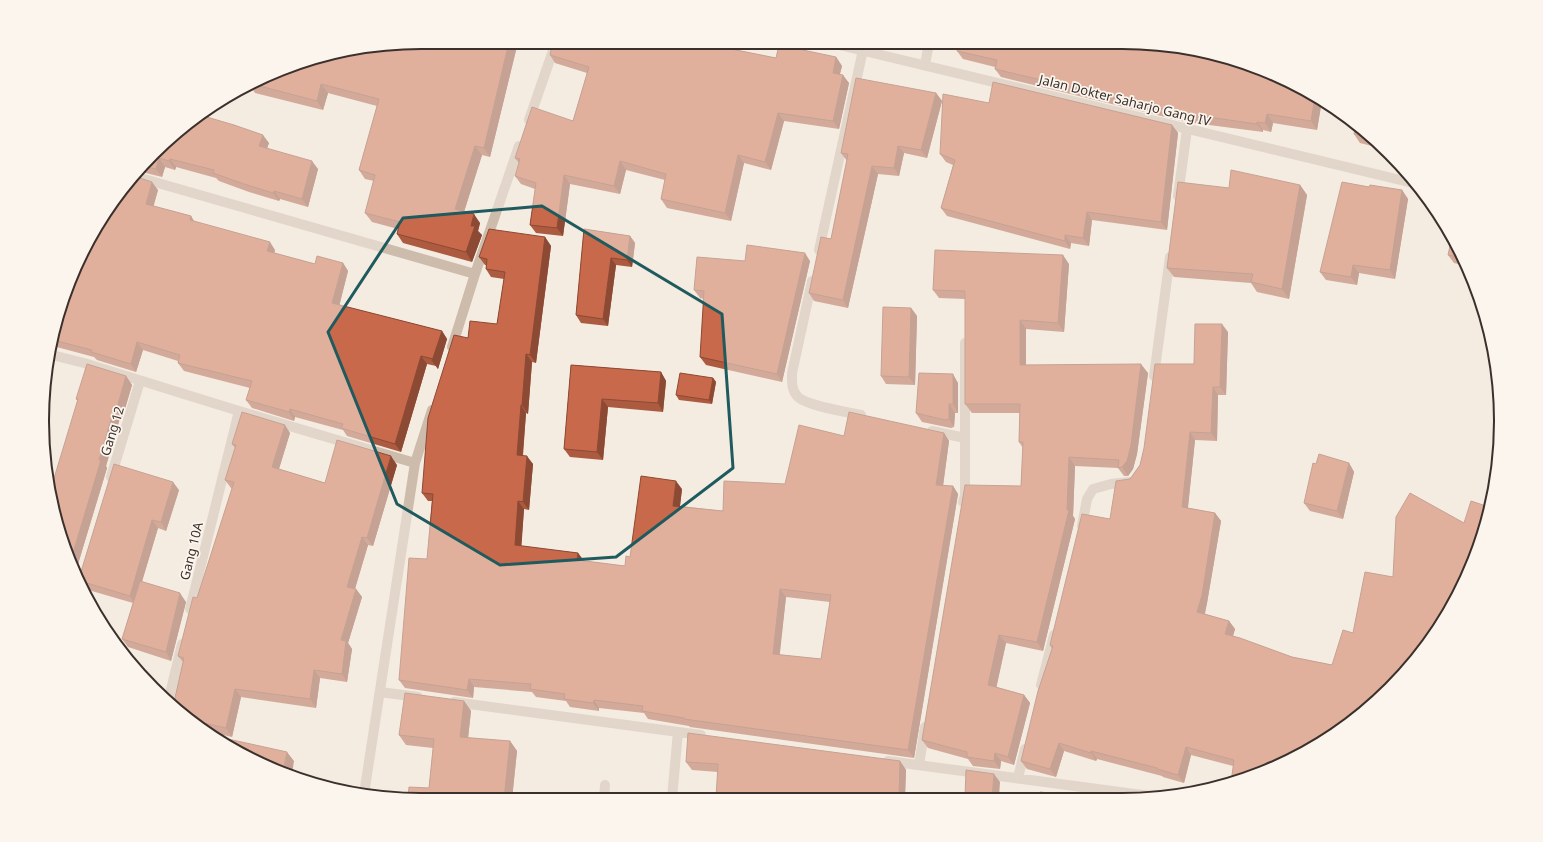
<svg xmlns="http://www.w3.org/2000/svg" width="1543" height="842" viewBox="0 0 1543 842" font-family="'Noto Sans',sans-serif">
	<rect width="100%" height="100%" fill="#f4ebe1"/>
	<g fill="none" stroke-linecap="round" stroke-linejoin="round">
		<!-- minor -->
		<path stroke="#cdbbac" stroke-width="10" d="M827 42 1417 184
			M925 65 929 43
			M529 120 556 42
			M137 177 475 274
			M1178 196 1187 129
			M819 250 863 50
			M812 281 792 373C792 381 791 390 798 397 808 406 847 412 861 415
			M452 347 475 274 519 146
			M52 355 84 363 239 411 415 463
			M1154 376 1170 257
			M932 431 965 438
			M111 477 140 381
			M963 502 965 495V343
			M1082 526 1087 499 1093 489 1111 484 1129 482
			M190 609 239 411
			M1041 685 1054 635
			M380 692 418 697
			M169 698 182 644
			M454 702 701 735
			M888 761 1157 797
			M919 765 925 727
			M1018 778 1025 749
			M364 794 415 463 432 410
			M672 798 678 732
			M604 799 605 785"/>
	</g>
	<!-- wall -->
	<path fill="#ac5a40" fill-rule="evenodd" d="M421 42H518L490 157 482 155 464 212 480 223 478 231 482 235 472 262 403 243 397 234 398 229 372 222 365 213 374 181 365 179 359 170 377 106 328 93 323 110 255 93 252 88 299 62Z
		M553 42H741L739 51 776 58 836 57 842 66 840 74 849 83 839 129 784 121 771 170 744 163 731 221 667 208 661 199 665 180 626 170 620 194 570 184 563 236 536 233 530 225 535 189 521 184 515 176 519 163 515 158 573 121 587 73 555 63 550 55Z
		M884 43H921L920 50Z
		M957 51 1311 93 1332 108 1321 106 1317 130 1273 123 1271 132 1263 130V132L1186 122 1001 77 995 69V67L963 59Z
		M936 93 942 101 927 158 904 153 899 176 878 174 848 308 814 301 809 293 831 239 847 161 841 153Z
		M989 103 1172 125 1178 133 1167 230 1092 220 1089 246 1071 243 1070 249 947 216 941 208 953 165 946 162 940 154Z
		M190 120 269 143 267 148 318 169 308 207 280 199 279 201 249 192 219 181 216 178 176 167 175 170 165 167 162 177 142 172Z
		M1354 134 1372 136 1384 149 1360 143Z
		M1300 185 1307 195 1289 299 1257 292 1251 283 1174 277 1167 268 1229 188Z
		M1369 187 1402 190 1408 199 1395 279 1359 273 1357 285 1326 280 1320 272Z
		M158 190 153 206 191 216 194 222 275 250 274 253 315 264 343 263 348 271 339 305 442 331 447 339 438 369 436 366 427 364 401 452 347 436 343 430 295 417 294 421 252 408 246 400 250 388 184 371 178 363V361L143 350 136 372 97 360 94 357 53 346 55 323Z
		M584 229 630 236 635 243 632 267 616 265 608 326 581 323 576 315Z
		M545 237 551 246 536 363 532 362 528 414 526 413 523 456 533 464 529 510 524 509 521 546 578 553 584 561 625 566 630 557 682 489 680 506 723 511 785 484 844 436 944 433 949 441 943 486H953L958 494 914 758 690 727 689 726 648 719 644 713 599 708V711L570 707 566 701 536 697 532 692 474 687 473 698 405 688 399 680 427 559 432 501H428L422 493 468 338 497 324 504 279 491 277 486 269V265H485L479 257ZM786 597 830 602 821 659 779 655Z
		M1462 253 1467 266 1454 263 1448 255Z
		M745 261H810L782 382 706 365 700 357 704 299 700 298 694 290Z
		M1069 264 1064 332 1026 329V365L1148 373 1137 454 1133 469 1128 476H1124L1118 468 1075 466 1073 516 1075 519 1043 651 1006 643 996 687 1024 695 1030 703 1014 765 1001 761 1000 769 973 766 968 759 928 748 922 740 1021 486 1023 448 1019 442 1020 413H972L965 404V299L939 298 933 290Z
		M911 308 917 316 915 385 886 384 881 376Z
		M1228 332 1226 395H1218L1217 441 1195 440 1188 508 1215 513 1221 521 1207 603 1205 614 1229 621 1235 629 1233 636 1292 657 1332 665 1353 633 1393 577 1464 523 1489 507 1233 766 1191 755 1184 783 1163 777 1162 776 1097 759 1096 761 1064 751 1056 777 1027 769 1021 761 1052 649 1050 645 1130 479 1140 465 1194 364Z
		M571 365 661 372 666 381 663 412 608 407 603 460 570 457 564 449Z
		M126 376 132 385 122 419 120 418 106 466 107 468 75 574 71 566 78 401 76 399Z
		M713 378 716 382 712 404 679 400 676 395Z
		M958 383V413H955L954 427 951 428 922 422 916 413Z
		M290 433 279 469 325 483 397 465 373 546 368 545 355 589H356L362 597 348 643 352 649 347 682 320 678 316 708 241 697 232 737 210 732 174 702 183 662 178 656 197 598 232 489 231 488 225 480 235 448 232 444Z
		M1499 445 1498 469 1494 462Z
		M1349 463 1354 472 1343 519 1310 511 1304 503 1316 464Z
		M179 490 166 531 158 528 142 582 186 602 171 661 128 647 122 639 133 603 85 589 78 577Z
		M464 701 471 711 468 738 510 741 517 751 512 799H408L429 788 433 748 406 745 399 735Z
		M900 761 906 770 905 795 718 772 692 770 686 762Z"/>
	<!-- shaded-wall -->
	<path fill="#8c4a34" d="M509 42H518L490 157 484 148Z
		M733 42H741L737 58 731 49Z
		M914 43H921L920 50Z
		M836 57 842 66 838 81 833 73Z
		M843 75 849 83 839 129 833 121Z
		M321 84 328 93 323 110 317 101Z
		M936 93 942 101 927 158 921 150Z
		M1315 97 1321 106 1317 130 1311 121Z
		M778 113 784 121 771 170 765 162Z
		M1267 114 1273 123 1271 132 1265 123Z
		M1257 122 1263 130V132L1257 124Z
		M1172 125 1178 133 1167 230 1161 222Z
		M263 135 269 143 265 154 259 146Z
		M475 146 482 155 462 218 455 209Z
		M898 146 904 153 899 176 894 168Z
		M738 155 744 163 731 221 725 213Z
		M159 158 165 167 162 177 156 169Z
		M170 159 176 167 175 170 169 161Z
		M312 161 318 169 308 207 302 199Z
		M620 161 626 170 620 194 614 186Z
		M872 166 878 174 848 308 843 300Z
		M564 175 570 184 563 236 557 228Z
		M152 182 158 190 152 212 146 204Z
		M1300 185 1307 195 1289 299 1282 289Z
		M1402 190 1408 199 1395 279 1390 270Z
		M274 191 280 199 279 201 273 193Z
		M1087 212 1092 220 1089 246 1083 238Z
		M474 214 480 223 478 231 482 235 472 262 466 252 471 226Z
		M191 216 196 224 190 220Z
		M1065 235 1071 243 1070 249 1065 241Z
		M630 236 635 243 632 267 627 260Z
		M545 237 551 246 536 363 530 355Z
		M270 242 275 250 273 259 267 251Z
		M805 253 810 261 782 382 777 374Z
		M1063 255 1069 264 1064 332 1058 323Z
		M611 258 616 265 608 326 603 319Z
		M343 263 348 271 338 311 332 303Z
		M1353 265 1359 273 1357 285 1351 277Z
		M911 308 917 316 915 385 909 377Z
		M1020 320 1026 329V374L1020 365Z
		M1222 324 1228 332 1226 395 1220 387Z
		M442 331 447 339 438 369 432 361Z
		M137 342 143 350 136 372 131 364Z
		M526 354 532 362 528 414 522 405Z
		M421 356 427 364 401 452 395 444Z
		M1141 364 1148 373 1137 454 1133 469 1128 476 1122 467Z
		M661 372 666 381 663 412 658 403Z
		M953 374 958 383V413L953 404Z
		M126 376 132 385 122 419 116 411Z
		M713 378 716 382 712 404 709 400Z
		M1213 387 1218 395 1217 441 1211 433Z
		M602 399 608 407 603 460 597 452Z
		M949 404 955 413 954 427 949 419Z
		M521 405 526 413 522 463 517 455Z
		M290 409 295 417 294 421 289 412Z
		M114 410 120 418 106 466 107 468 75 574 71 566 70 563 99 460Z
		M285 425 290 433 277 475 272 467Z
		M1190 432 1195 440 1187 515 1182 507Z
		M944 433 949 441 942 493 936 485Z
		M391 456 397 465 373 546 367 538Z
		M527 456 533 464 529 510 523 502Z
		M1069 457 1075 466 1073 516 1075 519 1043 651 1037 642 1067 510Z
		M1349 463 1354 472 1343 519 1337 511Z
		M676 481 682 489 679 514 673 506Z
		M173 482 179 490 166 531 161 522Z
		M953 486 958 494 914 758 908 750Z
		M518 501 524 509 521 553 515 545Z
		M1215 513 1221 521 1207 603 1203 620 1197 612Z
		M152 520 158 528 135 604 130 596Z
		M362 537 368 545 353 595 347 587Z
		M578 553 584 561 577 560Z
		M356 589 362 597 348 643 352 649 347 682 342 674 341 640Z
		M780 589 786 597 779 662 773 654Z
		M180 593 186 602 171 661 166 652Z
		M1229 621 1235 629 1231 642 1225 634Z
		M999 635 1006 643 995 694 988 685Z
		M314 670 320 678 316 708 310 699Z
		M469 679 474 687 473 698 467 690Z
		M235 689 241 697 232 737 226 728Z
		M1024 695 1030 703 1014 765 1008 757Z
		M594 700 599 708V711L593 703Z
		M464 701 471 711 467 747 460 737Z
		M510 741 517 751 512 799H504Z
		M1059 743 1064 751 1056 777 1050 769Z
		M1186 747 1191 755 1184 783 1178 775Z
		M1091 751 1097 759 1096 761 1091 753Z
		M287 752 294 761 292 774 283 771Z
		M995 753 1001 761 1000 769 994 761Z
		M900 761 906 770 905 798 899 794Z
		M994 774 1000 782 999 797H992Z"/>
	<!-- building -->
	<path fill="#c8694b" stroke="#8c4a34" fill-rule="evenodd" d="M421 42H509L484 148 475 146 455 209 474 214 471 226H475L466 252 397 234 400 222 365 213 375 175 359 170 379 99 321 84 317 101 256 85 299 62Z
		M553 42H733L731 49 776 58 779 45 836 57 833 73 843 75 833 121 778 113 765 162 738 155 725 213 661 199 666 174 620 161 614 186 564 175 557 228 530 225 536 183 515 176 520 159 515 158 532 107 573 121 589 67 550 55Z
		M959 43H1147L1220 55 1311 93 1319 98 1315 97 1311 121 1267 114 1265 123 1257 122V124L1180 113 995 69 997 60 957 51Z
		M856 78 936 93 921 150 898 146 894 168 872 166 843 300 809 293 821 237 831 239 848 154 841 153Z
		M993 82 1172 125 1161 222 1087 212 1083 238 1065 235V241L941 208 955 160 940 154 943 94 989 103Z
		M200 115 234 125 263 135 259 146 312 161 302 199 274 191 273 193 244 184 213 173 214 170 170 159 169 161 159 158 156 169 147 167 190 120Z
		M1356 125 1372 136 1375 140 1354 134Z
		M1231 170 1300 185 1282 289 1251 282 1253 274 1167 268 1178 182 1229 188Z
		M137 177 152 182 146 204 191 216 190 220 270 242 267 251 315 264 317 256 343 263 332 303 442 331 432 361 433 359 421 356 395 444 341 428 343 424 290 409 289 412 246 400 252 381 178 363 180 355 137 342 131 364 91 352 92 350 53 340 55 323 106 211Z
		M1342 182 1369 187 1370 185 1402 190 1390 270 1353 265 1351 277 1320 272Z
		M489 229 545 237 530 355 526 354 522 405H521L517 455 527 456 523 502 518 501 515 545 578 553 577 560 625 566 626 556 630 557 641 476 676 481 673 506 723 511 724 481 785 484 799 425 844 436 849 412 944 433 936 485 953 486 908 750 684 719V718L642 711 643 706 594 700 593 703 564 699 565 694 530 689 531 684 469 679 467 690 399 680 409 558 427 559 433 494 422 493 428 418 454 335 468 338 470 321 497 324 505 272 486 269 487 259 479 257ZM780 589 831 595 821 659 773 654Z
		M584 229 630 236 627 260 611 258 603 319 576 315Z
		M1452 237 1462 253 1464 258 1448 255Z
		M747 245 805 253 777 374 700 357 704 291 694 290 697 257 745 261Z
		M935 250 1063 255 1058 323 1020 320V365L1141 364 1131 445 1127 461 1122 467 1118 468 1119 460 1069 457 1067 510H1069L1037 642 999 635 988 685 1024 695 1008 757 995 753 994 761 967 757V752L922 740 965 485 1021 486 1023 442H1019L1020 404H965V291L933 290Z
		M883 307 911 308 909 377 881 376Z
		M1195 324H1222L1220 387H1213L1211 433 1190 432 1182 507 1215 513 1202 595 1197 612 1229 621 1225 634 1240 638 1292 657 1332 665 1343 630 1353 633 1365 572 1393 577 1396 517 1410 493 1464 523 1471 501 1489 507 1481 543 1450 610 1407 671 1333 736 1244 780 1231 783 1234 760 1186 747 1178 775 1157 769V768L1091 751V753L1059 743 1050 769 1021 761 1038 691 1053 646 1050 645 1082 514 1110 519 1116 481 1130 479 1140 465 1144 448 1155 364H1194Z
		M87 364 126 376 116 411 114 410 99 460H101L70 563 52 485 78 399H76Z
		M571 365 661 372 658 403 602 399 597 452 564 449Z
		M680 373 713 378 709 400 676 395Z
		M919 373 953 374V404H949V419L945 420 916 413Z
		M242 412 285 425 272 467 325 483 337 440 391 456 367 538 362 537 347 587 356 589 341 640 346 641 342 674 314 670 310 699 235 689 226 728 199 722 174 702 184 658 178 656 193 597 197 598 234 482 225 480 236 445 232 444Z
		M1499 445 1498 464 1494 462Z
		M1319 454 1349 463 1337 511 1304 503 1313 463 1316 464Z
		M114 464 173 482 161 522 152 520 130 596 80 581 78 577 80 575Z
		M140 581 180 593 166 652 122 639Z
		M405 693 464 701 460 737 510 741 504 799H505H408L409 787 429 788 434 739 399 735Z
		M688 733 900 761 899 794 925 798H716L718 764 686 762Z
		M228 739 287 752 283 771 232 749 226 745Z
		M966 770 994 774 992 797H965Z
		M1040 792 1067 795V797H1040Z"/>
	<!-- marked area -->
	<path d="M0 0H1543V842H0ZM542 206 722 314 733 468 616 557 500 565 397 504 328 332 403 218Z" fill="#f4ebe1" fill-opacity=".55" fill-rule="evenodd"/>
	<path fill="none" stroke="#1f5a5e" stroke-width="3" stroke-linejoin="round" d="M542 206 722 314 733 468 616 557 500 565 397 504 328 332 403 218Z"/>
	<g text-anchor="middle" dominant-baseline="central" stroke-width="3.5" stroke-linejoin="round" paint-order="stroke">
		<!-- street labels -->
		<g font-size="13" fill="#3b302b" stroke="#fbf5ee">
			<text transform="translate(1125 100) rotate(14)">Jalan Dokter Saharjo Gang IV</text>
			<text transform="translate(112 431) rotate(-73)">Gang 12</text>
			<text transform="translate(191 551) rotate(-76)">Gang 10A</text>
		</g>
	</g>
	<!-- crop -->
	<path d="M0 0H1543V842H0ZM421 49H1122A372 372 0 0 1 1494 421V421A372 372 0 0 1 1122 793H421A372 372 0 0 1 49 421V421A372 372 0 0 1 421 49Z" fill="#fbf5ee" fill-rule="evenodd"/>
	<path fill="none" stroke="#3b302b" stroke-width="2" d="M421 49H1122A372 372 0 0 1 1494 421V421A372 372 0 0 1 1122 793H421A372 372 0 0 1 49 421V421A372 372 0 0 1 421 49Z"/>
</svg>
